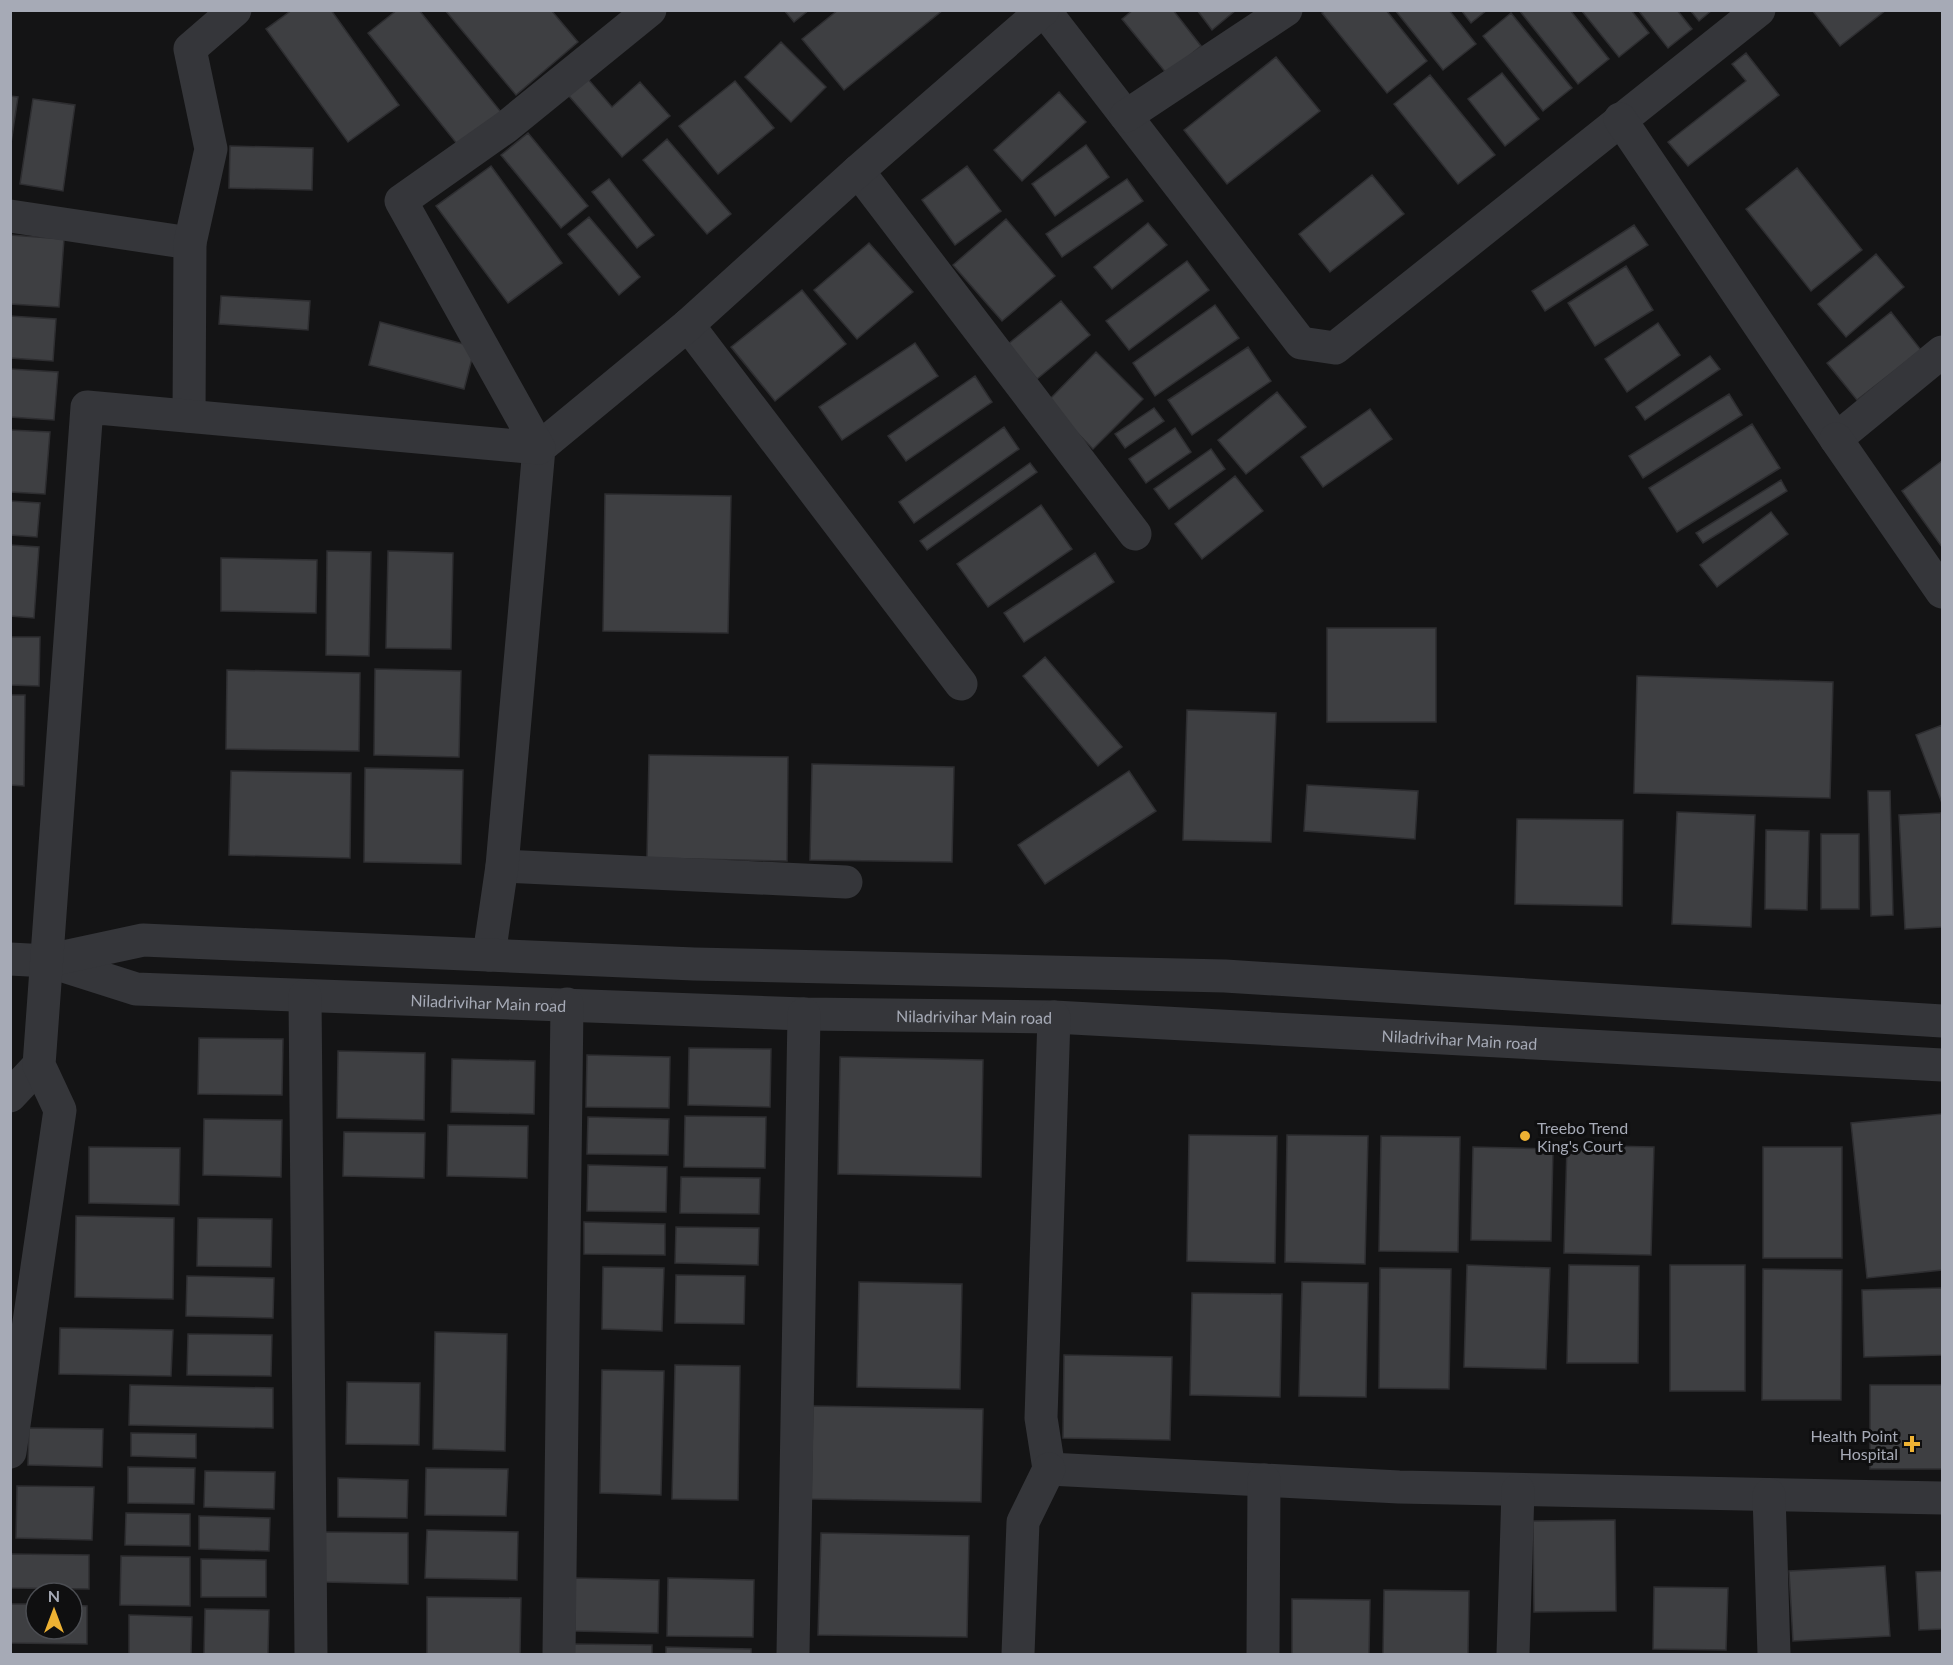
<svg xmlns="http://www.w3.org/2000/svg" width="1953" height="1665" viewBox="0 0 1953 1665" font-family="Lato,sans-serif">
	<rect width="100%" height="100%" fill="#141415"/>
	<!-- building -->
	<path fill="#3e3f42" stroke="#2e2e31" stroke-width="1.5" d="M292 10H331L399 105 348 142 266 29Z
		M397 10H419L501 112 458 145 368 33Z
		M445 10H551L578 42 516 95Z
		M784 10H809L794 22Z
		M838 10H943L844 90 802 39Z
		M1133 10H1173L1201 46 1167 74 1122 19Z
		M1197 10H1236L1212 30Z
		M1325 10H1386L1427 61 1387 93 1322 13Z
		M1395 10H1449L1476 44 1443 70Z
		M1461 10H1487L1471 23Z
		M1519 10H1570L1609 59 1578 84Z
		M1581 10H1631L1649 33 1619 57Z
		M1638 10H1677L1692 29 1668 48Z
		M1690 10H1712L1699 21Z
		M1812 10H1886L1840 46Z
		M1511 13 1572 88 1543 111 1483 36Z
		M781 42 826 87 791 122 745 77Z
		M1746 53 1779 95 1688 166 1668 142 1746 81 1732 64Z
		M1276 57 1320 111 1227 184 1184 130Z
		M581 71 612 107 640 82 670 116 622 157 562 88Z
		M1502 73 1539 119 1505 146 1468 99Z
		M1430 75 1495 155 1458 184 1394 104Z
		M735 81 774 128 718 174 679 126Z
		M1059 92 1086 122 1022 181 994 150Z
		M10 96 18 97 10 150Z
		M33 99 75 105 63 191 20 184Z
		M528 133 588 206 561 228 501 155Z
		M667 139 731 214 707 234 643 160Z
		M1086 145 1109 177 1055 216 1032 184Z
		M230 146 313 148 312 190 229 188Z
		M491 166 562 263 508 303 436 206Z
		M967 166 1001 211 955 245 922 200Z
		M1797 168 1862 250 1811 291 1746 209Z
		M1372 175 1404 214 1330 272 1299 234Z
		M609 179 654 235 637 248 592 192Z
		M1127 179 1143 201 1062 257 1046 234Z
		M589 217 640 277 619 295 568 234Z
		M1006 219 1055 276 1002 321 953 265Z
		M1148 223 1167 245 1112 289 1094 267Z
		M1634 225 1648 245 1545 311 1532 291Z
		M10 235 64 239 59 307 10 304Z
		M869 243 913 292 857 339 814 290Z
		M1876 254 1904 287 1846 337 1818 304Z
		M1187 261 1209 290 1129 350 1106 321Z
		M1626 266 1653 310 1595 346 1568 303Z
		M802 290 846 344 775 401 731 347Z
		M221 296 310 301 308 330 219 324Z
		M1061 301 1090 335 1037 379 1008 344Z
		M1215 305 1239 338 1155 396 1133 363Z
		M1891 312 1921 350 1857 400 1827 363Z
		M10 316 56 319 53 361 10 358Z
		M380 322 475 347 464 389 369 365Z
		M1658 323 1680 355 1627 392 1605 359Z
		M915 343 938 376 842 440 819 407Z
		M1248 347 1271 381 1192 435 1168 400Z
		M1096 352 1143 399 1093 449 1047 402Z
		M1710 356 1720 369 1645 420 1636 407Z
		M10 369 58 372 54 420 10 417Z
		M975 376 992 402 906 461 888 436Z
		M1277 392 1306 427 1246 474 1218 440Z
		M1729 394 1742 415 1643 478 1629 456Z
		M1154 408 1164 421 1125 448 1115 434Z
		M1370 409 1392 439 1323 487 1301 457Z
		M1752 424 1780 468 1677 532 1649 488Z
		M1004 427 1019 449 914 523 899 502Z
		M1175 428 1191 452 1146 483 1129 459Z
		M10 430 50 432 45 494 10 492Z
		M1211 449 1225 469 1169 509 1154 489Z
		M1942 461V547L1902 491Z
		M1030 463 1037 472 927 550 920 541Z
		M1235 476 1263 511 1202 559 1175 524Z
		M1781 480 1787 491 1703 543 1696 533Z
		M605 494 731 496 728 633 603 631Z
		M10 501 40 503 37 537 10 535Z
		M1041 505 1072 549 988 607 957 564Z
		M1771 512 1788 534 1717 587 1700 565Z
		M10 545 39 547 34 618 10 616Z
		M327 551 371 552 369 656 326 655Z
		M388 551 453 553 451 649 386 648Z
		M1095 553 1114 582 1024 642 1004 613Z
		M221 558 317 560 316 613 221 611Z
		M1327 628H1436V722H1327Z
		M10 637H40L39 686 10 685Z
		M1045 657 1122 747 1098 766 1023 676Z
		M375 669 461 671 459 757 374 755Z
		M227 670 360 673 359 751 226 749Z
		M1637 676 1833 682 1830 798 1634 793Z
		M10 695H25L24 786 10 785Z
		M1187 710 1276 713 1271 842 1183 840Z
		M1942 725V803L1916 735Z
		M649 755 788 757 787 861 647 858Z
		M812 764 954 767 952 862 810 860Z
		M365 768 463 770 461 864 364 862Z
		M231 771 351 773 350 858 229 855Z
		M1129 771 1156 811 1045 884 1018 845Z
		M1307 785 1418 791 1415 839 1304 831Z
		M1868 791H1890L1893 915 1871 916Z
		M1677 812 1755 815 1751 927 1672 924Z
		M1941 813 1942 927 1905 929 1899 815Z
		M1517 819 1623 820 1622 906 1515 904Z
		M1766 830 1809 831 1807 910 1765 909Z
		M1821 834H1859V909H1821Z
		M199 1038 283 1039 282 1095 198 1094Z
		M689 1048 771 1049 770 1107 688 1105Z
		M338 1051 425 1053 424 1120 337 1118Z
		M587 1055 670 1057 669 1108 586 1107Z
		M840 1057 983 1060 981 1177 838 1174Z
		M452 1059 535 1061 534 1114 451 1112Z
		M1942 1114V1270L1867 1278 1851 1123Z
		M685 1116 766 1117 765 1168 684 1167Z
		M588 1117 669 1119 668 1155 587 1154Z
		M204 1119 282 1120 281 1177 203 1175Z
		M448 1125 528 1126 527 1178 447 1176Z
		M344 1132 425 1133 424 1178 343 1176Z
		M1189 1135 1277 1136 1275 1263 1187 1261Z
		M1287 1135 1368 1136 1365 1264 1285 1262Z
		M1381 1136 1460 1137 1458 1252 1379 1251Z
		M1567 1145 1654 1147 1651 1255 1564 1253Z
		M89 1147 180 1148 179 1205 89 1203Z
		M1473 1147 1553 1149 1551 1241 1471 1240Z
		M1763 1147H1842V1258H1763Z
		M588 1165 667 1167 666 1212 587 1211Z
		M681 1177 760 1178 759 1214 680 1213Z
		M76 1216 174 1218 173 1299 75 1297Z
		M198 1218 272 1219 271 1267 197 1266Z
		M584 1222 665 1224V1255L584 1254Z
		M676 1227 759 1228 758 1265 675 1263Z
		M1467 1265 1550 1268 1546 1369 1464 1367Z
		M1569 1265 1639 1266 1638 1363H1567Z
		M1670 1265H1745V1391H1670Z
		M603 1267 664 1268 662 1331 602 1329Z
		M1380 1268 1451 1269 1449 1389 1379 1388Z
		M1763 1269 1842 1270 1841 1400H1762Z
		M676 1275 745 1276 744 1324 675 1323Z
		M187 1276 274 1278 273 1318 186 1316Z
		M859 1282 962 1284 960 1389 857 1387Z
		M1302 1282 1368 1283 1366 1397 1299 1396Z
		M1942 1288V1355L1864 1357 1862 1290Z
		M1192 1293 1282 1294 1280 1397 1190 1395Z
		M60 1328 173 1330 171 1376 59 1374Z
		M435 1332 507 1334 505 1451 433 1449Z
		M188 1334 272 1335 271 1376 187 1375Z
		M1064 1355 1172 1357 1170 1440 1063 1438Z
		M675 1365 740 1366 738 1500 672 1499Z
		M602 1370 664 1371 661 1495 600 1493Z
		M347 1382 420 1383 419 1445 346 1444Z
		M130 1385 273 1388V1428L129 1425Z
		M1870 1385H1942V1469H1870Z
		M813 1406 983 1409 981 1502 811 1499Z
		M29 1428 103 1429 102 1467 28 1465Z
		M131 1433 196 1434V1458L131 1456Z
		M128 1467 195 1468 194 1504 128 1503Z
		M426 1468 508 1469 506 1516 425 1515Z
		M205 1471 275 1472 274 1509 204 1507Z
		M338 1478 408 1480 407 1518 338 1517Z
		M17 1486 94 1487 92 1540 16 1538Z
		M126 1513 190 1514V1546L125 1545Z
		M199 1516 270 1518 269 1551 199 1549Z
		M1615 1520 1616 1611 1534 1612 1533 1521Z
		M427 1530 518 1532 517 1580 425 1578Z
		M324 1532 408 1533V1584L324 1582Z
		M821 1533 969 1536 967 1637 818 1635Z
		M10 1554 89 1555V1589L10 1588Z
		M121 1556 190 1557V1606L120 1605Z
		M201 1559 266 1560V1597H201Z
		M1885 1566 1890 1636 1793 1641 1789 1571Z
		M1942 1571V1629L1919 1630 1916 1572Z
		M575 1578 659 1580 658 1633 575 1631Z
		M668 1578 754 1580 753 1637 667 1636Z
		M1654 1587 1728 1588 1726 1650 1653 1649Z
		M1384 1590 1469 1591 1468 1654H1383Z
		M427 1597 521 1598 520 1654H427Z
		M1292 1599 1370 1600 1369 1654H1292Z
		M10 1604H36V1629H72V1605L87 1606V1644L10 1643Z
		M205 1609 269 1610 268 1654H204Z
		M129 1615 192 1617 191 1654H129Z
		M573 1644 652 1645V1654H573Z
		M666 1647 751 1649V1654H666Z"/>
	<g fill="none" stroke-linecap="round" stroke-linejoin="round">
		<!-- minor -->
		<g stroke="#35363a" stroke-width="33">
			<path d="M1044 10 1301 343 1335 348 1759 10"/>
			<path d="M1126 116 1286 10"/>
			<path d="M1620 119 1836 439 1942 352"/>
			<path d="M858 171 1135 534"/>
			<path d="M10 216 190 243"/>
			<path d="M688 325 961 684"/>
			<path d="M189 416 190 243 211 149 190 49 235 10"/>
			<path d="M1836 439 1942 592"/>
			<path d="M502 866 846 882"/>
			<path d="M489 955 502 866 539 448 688 325 858 171 1043 10"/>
			<path id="s1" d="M10 959 48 961 136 989 804 1014 1054 1017 1942 1065"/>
			<path d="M50 960 143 940 694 964 1225 976 1942 1021"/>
			<path d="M305 996 311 1654"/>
			<path d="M1054 1017 1041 1418 1049 1469 1399 1487 1942 1498"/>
			<path d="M10 1096 39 1065"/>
			<path d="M10 1452 60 1110 39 1065 87 407 539 448 401 201 506 127 650 10"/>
			<path d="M1769 1495 1774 1654"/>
			<path d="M559 1654 567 1004"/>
			<path d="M793 1654 804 1014"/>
			<path d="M1018 1654 1023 1522 1049 1469"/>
			<path d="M1263 1654 1264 1480"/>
			<path d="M1513 1654 1518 1490"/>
		</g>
	</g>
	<!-- markers -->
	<g fill="#eeb233" stroke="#0f0f10" stroke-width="2">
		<circle cx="1525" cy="1136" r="6"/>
		<path d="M1909 1435h6v6h6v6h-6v6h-6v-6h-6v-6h6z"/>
	</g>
	<g text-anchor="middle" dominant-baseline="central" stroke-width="6" stroke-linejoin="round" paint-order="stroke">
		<!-- street labels -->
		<g font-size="16" fill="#a6aab6" stroke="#0f0f10">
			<text stroke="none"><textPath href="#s1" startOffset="483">Niladrivihar Main road</textPath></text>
			<text stroke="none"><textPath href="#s1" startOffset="969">Niladrivihar Main road</textPath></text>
			<text stroke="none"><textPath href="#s1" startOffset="1455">Niladrivihar Main road</textPath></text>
		</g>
		<!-- poi labels -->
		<g font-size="16" fill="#a6aab6" stroke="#0f0f10" text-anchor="start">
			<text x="1537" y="1127">Treebo Trend<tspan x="1537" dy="18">King's Court</tspan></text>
			<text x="1898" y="1435" text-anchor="end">Health Point<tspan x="1898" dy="18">Hospital</tspan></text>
		</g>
	</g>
	<!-- border -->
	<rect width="1953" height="1665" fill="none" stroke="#a6aab6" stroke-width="24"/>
	<!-- north arrow -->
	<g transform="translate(54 1611)"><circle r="28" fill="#0f0f10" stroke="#4b4d52" stroke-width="1.5"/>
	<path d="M0-4.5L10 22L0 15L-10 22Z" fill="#eeb233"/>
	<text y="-9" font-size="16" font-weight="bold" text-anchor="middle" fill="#a6aab6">N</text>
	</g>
</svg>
